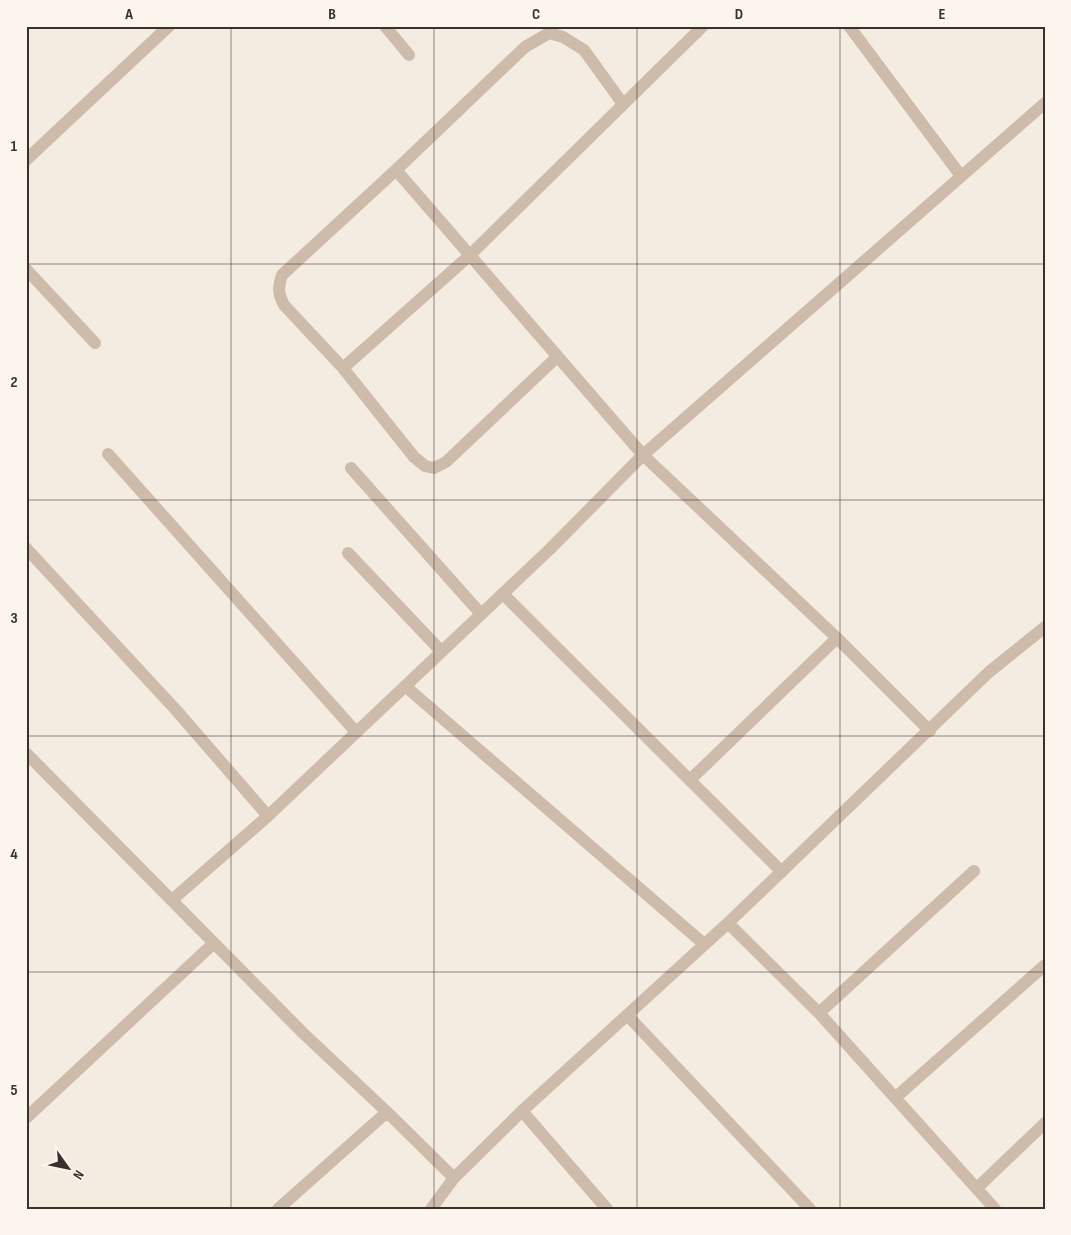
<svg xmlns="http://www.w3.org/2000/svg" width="1071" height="1235" viewBox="0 0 1071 1235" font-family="'Sofia Sans Condensed',sans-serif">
	<rect width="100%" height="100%" fill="#f4ebe1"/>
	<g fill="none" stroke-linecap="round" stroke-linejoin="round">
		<!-- minor -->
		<path stroke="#cdbbac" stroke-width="12" d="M385 26 409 55
			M849 26 961 176
			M26 160 169 26
			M396 170 643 455 837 638 930 731
			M26 269 95 343
			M557 357 446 462 434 468 425 466 414 457 343 368 284 305C278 294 278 287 282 275L396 170 525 47 549 33 563 37 584 50 623 104
			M343 368 469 256 703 26
			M108 454 356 732
			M351 468 481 614
			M26 548 176 710 268 816
			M348 553 441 651
			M503 594 782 872
			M405 686 704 944
			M26 753 304 1034 387 1112 454 1178
			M690 780 837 638
			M172 900 268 816 550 549 643 455 1045 103
			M728 923 819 1013 995 1209
			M819 1013 974 871
			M628 1016 810 1209
			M895 1098 1045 965
			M522 1111 607 1209
			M26 1118 214 943
			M977 1188 1045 1123
			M278 1209 387 1112
			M431 1209 454 1178 522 1111 728 923 989 672 1045 627"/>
	</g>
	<!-- grid -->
	<path fill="none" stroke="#3b302b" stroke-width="1" stroke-opacity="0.55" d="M231 26V1209M434 26V1209M637 26V1209M840 26V1209M26 264H1045M26 500H1045M26 736H1045M26 972H1045"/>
	<!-- border -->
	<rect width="1071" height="1235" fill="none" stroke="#fbf5ee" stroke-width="55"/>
	<!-- north arrow -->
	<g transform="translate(68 1168) rotate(123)" stroke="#fbf5ee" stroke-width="4" paint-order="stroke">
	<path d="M0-4L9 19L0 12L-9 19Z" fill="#3b302b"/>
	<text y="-8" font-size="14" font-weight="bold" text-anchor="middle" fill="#3b302b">N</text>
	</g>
	<rect x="28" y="28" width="1016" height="1180" fill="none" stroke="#3b302b" stroke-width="2"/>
	<g font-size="16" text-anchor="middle" font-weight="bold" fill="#3b302b">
		<text x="129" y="19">A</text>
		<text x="332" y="19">B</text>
		<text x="536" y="19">C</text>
		<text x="739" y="19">D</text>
		<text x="942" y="19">E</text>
		<text x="14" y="151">1</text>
		<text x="14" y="387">2</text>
		<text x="14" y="623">3</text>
		<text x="14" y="859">4</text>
		<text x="14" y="1095">5</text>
	</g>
</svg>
